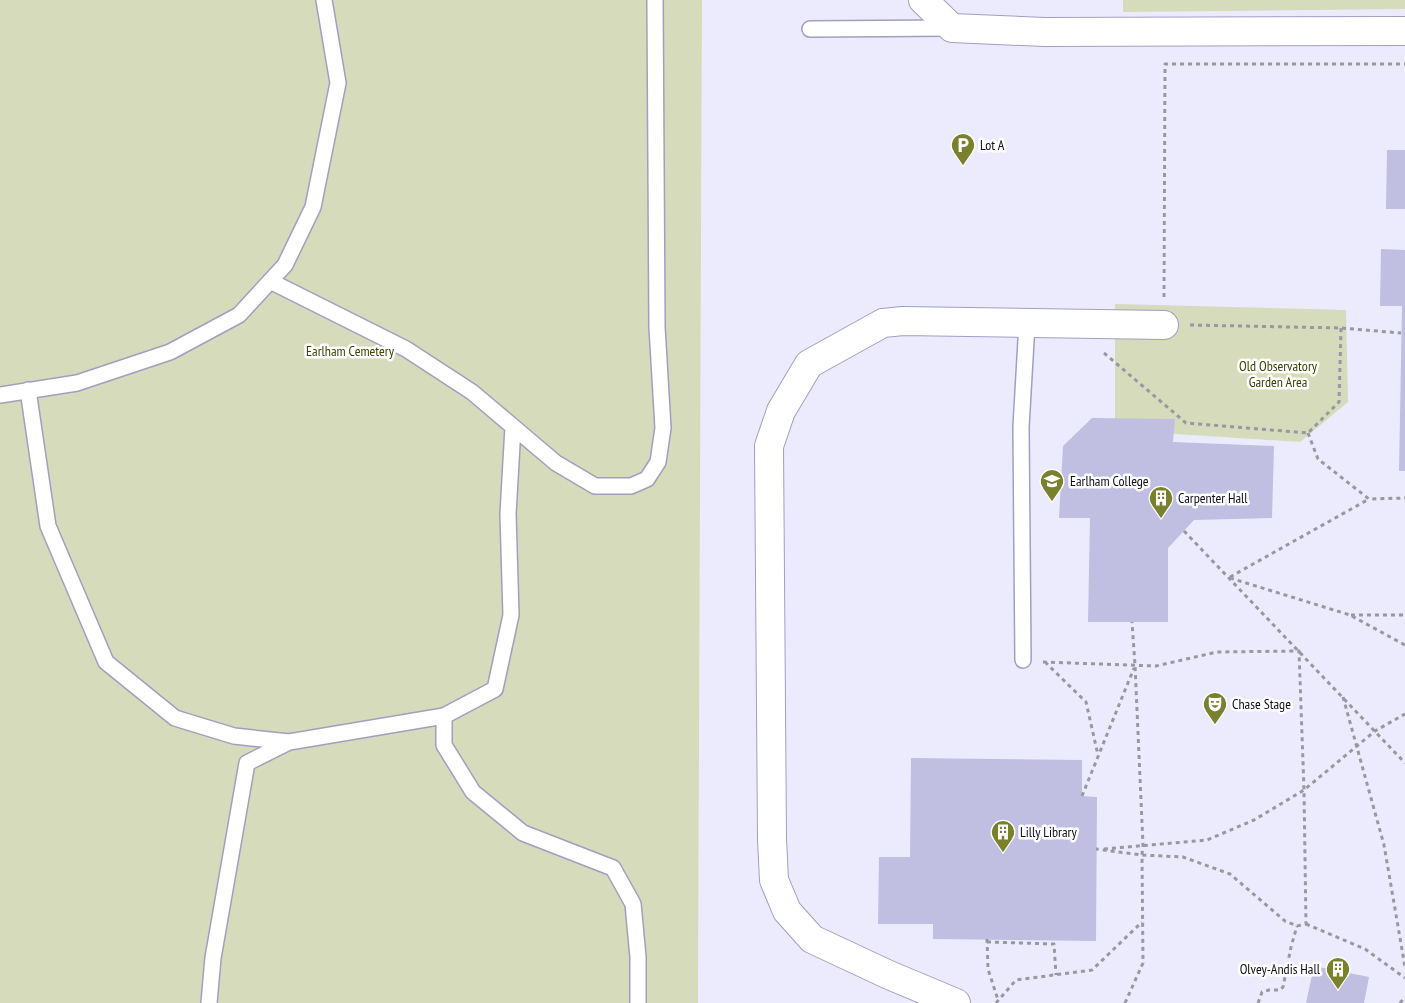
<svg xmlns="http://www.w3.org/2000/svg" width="1405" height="1003" viewBox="0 0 1405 1003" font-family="'PT Sans Narrow',sans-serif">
	<rect width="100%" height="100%" fill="#f6f6fd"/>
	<!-- built -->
	<path fill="#ecebfd" d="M702 0H1405V1003H698Z"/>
	<!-- green -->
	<path fill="#d6dbbb" d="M0 0H702L698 1003H0Z
		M1123 0H1405V9L1123 12Z
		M1115 304 1346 310 1348 402 1300 442 1115 430Z"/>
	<!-- building -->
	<path fill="#c0bee1" d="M1387 150H1405V209H1386Z
		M1381 249 1405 250V471H1399L1402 306H1380Z
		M1092 418 1175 419 1173 442 1274 446 1272 518 1194 520 1168 548V622H1088L1090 518H1059L1063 446Z
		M911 758 1082 760V796L1097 797 1096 941 933 939V924H878L879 857H910Z
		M1314 966 1369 977 1364 1003H1306Z"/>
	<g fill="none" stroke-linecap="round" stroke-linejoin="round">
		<!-- lane casing -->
		<g stroke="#a19fc0" stroke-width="18">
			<path id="lane" d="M810 29 952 28
				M270 281 406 349 472 392 556 463 595 486H631L647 479 658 462 663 428 657 327 655 0
				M28 390 48 526 106 662 175 718 234 736 289 742
				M0 395 77 383 170 352 239 315 285 265 313 207 338 83 324 0
				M513 427 508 514 511 615 495 689 444 716V745L473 792 523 833 613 868 633 904 638 957V1003
				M1023 660 1021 427 1027 323
				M209 1003 213 958 247 763 289 742 444 716"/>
		</g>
		<!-- street casing -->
		<g stroke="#a19fc0" stroke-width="30">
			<path id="street" d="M923 0 952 28 1044 32 1405 31
				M956 1003 889 975 812 939 787 911 774 880 772 839 769 446 781 411 809 364 883 323 903 321 1164 325"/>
		</g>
		<!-- path -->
		<path stroke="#9898a1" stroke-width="3" stroke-dasharray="4 4" stroke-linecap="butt" d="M1164 297 1165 64H1405
			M1190 325 1341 328 1401 333
			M1104 353 1186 423 1308 433 1339 402 1341 328
			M1308 433 1318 459 1369 499 1405 498
			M1184 531 1405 763
			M1230 577 1369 499
			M1230 578 1350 615 1405 645
			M1351 615H1405
			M1043 662 1156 666 1217 652 1299 651 1304 790 1306 924 1297 926 1285 921 1230 874 1183 857 1142 855 1096 849
			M1045 662 1086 702 1098 755
			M1343 697 1384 845 1405 967
			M1082 796 1134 668
			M1104 849 1207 840 1254 820 1304 790 1375 731 1405 714
			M1306 924 1365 949 1405 978
			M987 939 988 969 998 1000
			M987 942 1054 944 1056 975
			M996 1003 1016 980 1092 970 1142 922
			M1125 1003 1143 963 1142 855 1143 845 1135 665 1132 622
			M1258 1003 1262 992 1269 990H1280L1283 987 1291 947 1297 926
			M1400 1003 1405 997"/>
		<!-- lane -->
		<use href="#lane" stroke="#fff" stroke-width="15"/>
		<!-- street -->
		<use href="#street" stroke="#fff" stroke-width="28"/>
	</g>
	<!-- icons -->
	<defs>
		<g id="parking-pin" transform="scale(1.25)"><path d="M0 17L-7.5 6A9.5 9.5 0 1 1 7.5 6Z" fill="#79812d" stroke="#fff"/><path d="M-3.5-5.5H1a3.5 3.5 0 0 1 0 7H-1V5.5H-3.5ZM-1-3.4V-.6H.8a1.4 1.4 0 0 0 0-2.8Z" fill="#fff"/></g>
		<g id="university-pin" transform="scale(1.25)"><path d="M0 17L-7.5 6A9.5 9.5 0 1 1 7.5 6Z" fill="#79812d" stroke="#fff"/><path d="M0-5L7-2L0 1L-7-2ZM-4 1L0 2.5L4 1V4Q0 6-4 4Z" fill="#fff"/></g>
		<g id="building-pin" transform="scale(1.25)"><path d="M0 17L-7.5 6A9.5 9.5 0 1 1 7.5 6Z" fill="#79812d" stroke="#fff"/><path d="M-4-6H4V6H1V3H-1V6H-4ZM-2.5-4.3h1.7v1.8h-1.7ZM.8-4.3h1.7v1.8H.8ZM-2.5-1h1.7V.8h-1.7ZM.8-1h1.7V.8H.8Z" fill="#fff"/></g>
		<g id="theatre-pin" transform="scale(1.25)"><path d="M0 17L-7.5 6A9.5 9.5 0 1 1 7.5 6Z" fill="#79812d" stroke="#fff"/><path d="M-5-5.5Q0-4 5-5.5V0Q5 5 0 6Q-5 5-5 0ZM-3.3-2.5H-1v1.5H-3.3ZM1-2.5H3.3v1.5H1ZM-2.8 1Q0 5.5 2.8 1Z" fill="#fff"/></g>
	</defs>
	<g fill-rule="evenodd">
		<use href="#parking-pin" x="963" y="145"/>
		<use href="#university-pin" x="1052" y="481"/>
		<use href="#building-pin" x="1161" y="498"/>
		<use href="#theatre-pin" x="1215" y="704"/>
		<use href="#building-pin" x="1003" y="832"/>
		<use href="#building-pin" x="1338" y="969"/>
	</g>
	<g text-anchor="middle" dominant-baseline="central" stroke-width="5" stroke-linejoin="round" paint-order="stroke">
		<!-- poi labels -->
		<g font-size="14" fill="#100f1b" stroke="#fff" text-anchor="start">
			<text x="980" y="145">Lot A</text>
			<text x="1070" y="481">Earlham College</text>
			<text x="1178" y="498">Carpenter Hall</text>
			<text x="1232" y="704">Chase Stage</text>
			<text x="1020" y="832">Lilly Library</text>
			<text x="1320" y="969" text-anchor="end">Olvey-Andis Hall</text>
		</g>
		<!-- park labels -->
		<g font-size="14" fill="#3d4201" stroke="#fff">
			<text x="350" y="351">Earlham Cemetery</text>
			<text x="1278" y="366">Old Observatory<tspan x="1278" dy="16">Garden Area</tspan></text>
		</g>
	</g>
</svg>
